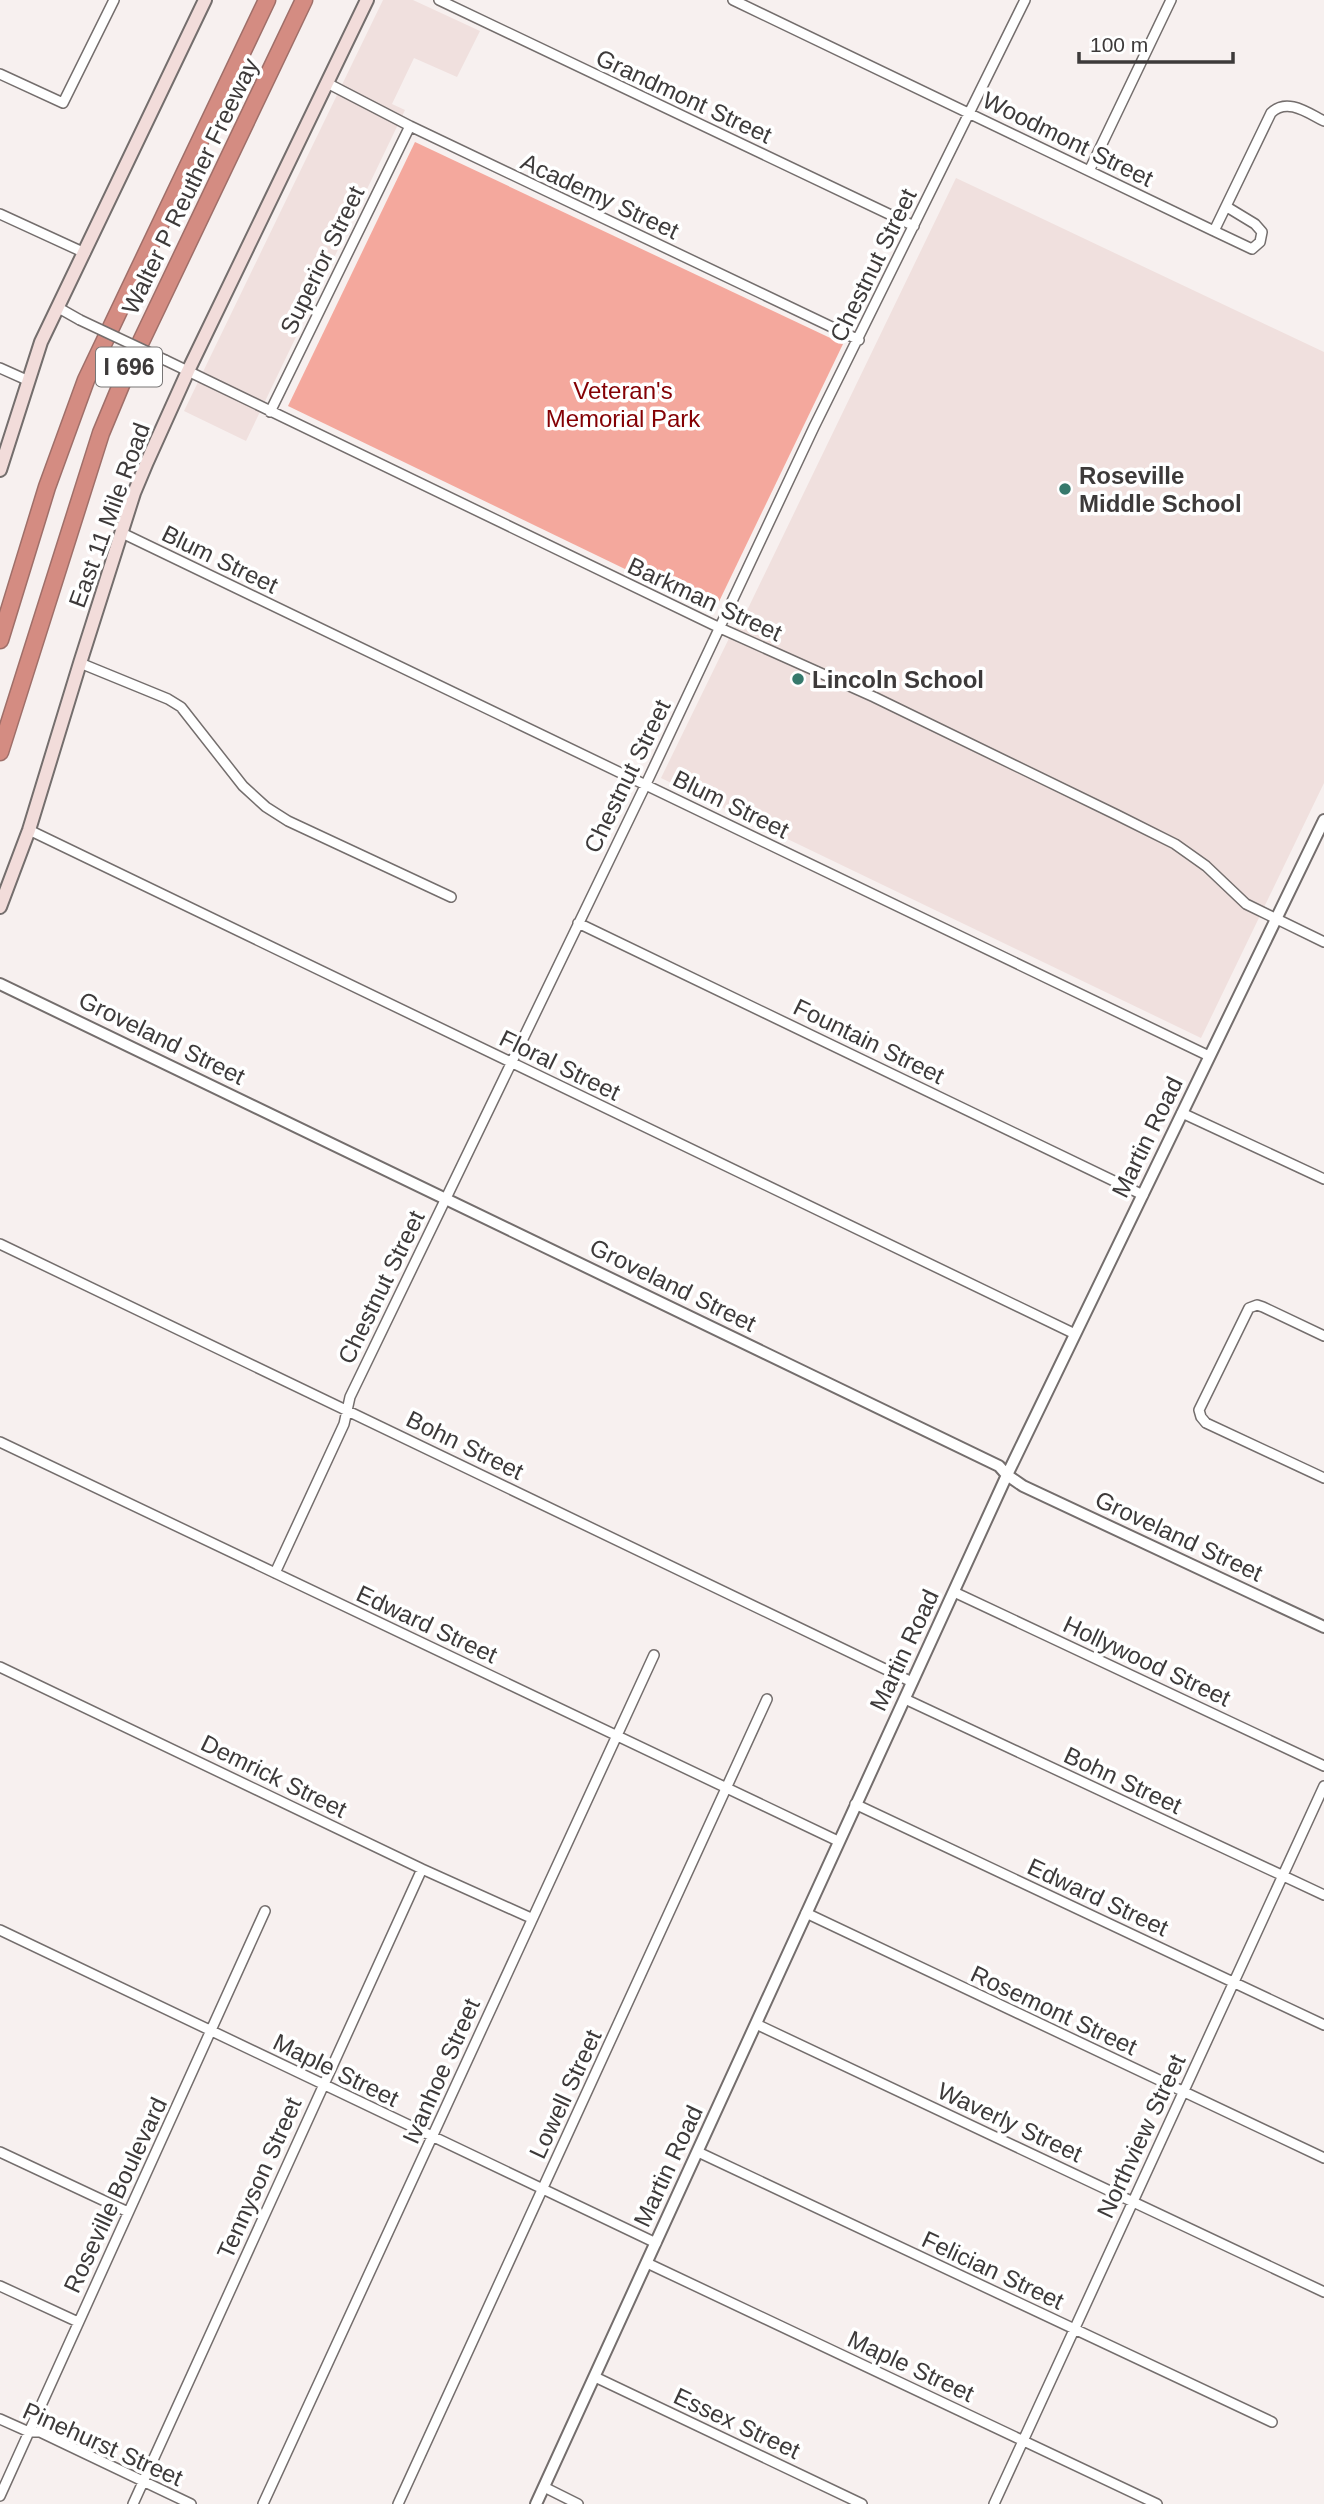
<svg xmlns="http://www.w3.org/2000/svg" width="1324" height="2504" viewBox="0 0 1324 2504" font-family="Helvetica,sans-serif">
	<rect width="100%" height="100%" fill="#f7f0ef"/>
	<!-- built -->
	<path fill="#f0e0de" d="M383 0H413L480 31 457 77 414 58 392 104 405 110 246 441 184 411Z
		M956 178 1324 352V783L1201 1038 661 778 735 626 739 627Z"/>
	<!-- green -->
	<path fill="#f4a89d" d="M415 142 843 344 714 612 288 406Z"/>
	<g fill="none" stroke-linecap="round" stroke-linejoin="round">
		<!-- minor casing -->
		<g stroke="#746e6d" stroke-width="12">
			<path id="minor" d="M439 0 914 226
				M733 0 1214 231 1271 113C1287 97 1308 113 1324 121
				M0 74 63 103 114 0
				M327 83 410 126 859 340
				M1090 169 1171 0
				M0 214 85 253
				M1214 231 1252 249 1260 242 1262 232 1255 224 1227 207
				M57 307 80 320
				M165 360 720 628 874 697 1117 815 1175 844 1206 866 1246 904 1324 942
				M0 368 29 381
				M270 412 410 126
				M122 533 1209 1056
				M80 663 168 699 181 707 243 786 266 807 288 821 451 897
				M29 830 1075 1334
				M578 923 1143 1195
				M1182 1113 1324 1179
				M0 1244 912 1682
				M1324 1336 1263 1307 1257 1305 1249 1308 1199 1410 1201 1417 1206 1423 1324 1478
				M0 1442 838 1841
				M275 1573 344 1424 350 1397 646 784 814 427 1025 0
				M954 1592 1324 1766
				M0 1667 422 1869 531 1918
				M905 1699 1324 1895
				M855 1804 1324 2025
				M806 1913 1324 2158
				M0 1930 656 2243
				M756 2024 1324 2292
				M0 2152 128 2212
				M698 2152 1272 2422
				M647 2263 1157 2504
				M0 2286 78 2322
				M595 2377 862 2504
				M0 2419 29 2432H40L191 2504
				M544 2487 578 2504
				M0 2496 265 1911
				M133 2504 422 1869
				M263 2504 654 1655
				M398 2504 767 1699
				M994 2504 1324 1786"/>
		</g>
		<!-- tertiary casing -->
		<g stroke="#746e6d" stroke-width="14">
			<path id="tertiary" d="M0 984 999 1466 1007 1475 1023 1486 1324 1627
				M536 2504 1007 1475 1324 820"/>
		</g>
		<!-- secondary casing -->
		<g stroke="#746e6d" stroke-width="16">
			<path id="secondary" d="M0 470 41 342 205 0
				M0 907 29 830 80 663 134 493 147 462 188 371 367 0"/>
		</g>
		<!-- motorway casing -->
		<g stroke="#9f6f69" stroke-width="19">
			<path id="motorway" d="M0 640 47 487 86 380 267 0
				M0 752 101 433 126 373 304 0"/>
		</g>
		<!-- minor -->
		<use href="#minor" stroke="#fff" stroke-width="9"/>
		<!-- tertiary -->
		<use href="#tertiary" stroke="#fff" stroke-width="10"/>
		<!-- secondary -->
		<use href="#secondary" stroke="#f2dcda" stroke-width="12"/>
		<!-- motorway -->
		<use href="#motorway" stroke="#d48c82" stroke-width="16"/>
		<!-- minor-bridge casing -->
		<g stroke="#746e6d" stroke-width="12" stroke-linecap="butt">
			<path id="minor-bridge" d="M80 320 165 360"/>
		</g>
		<!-- minor-bridge -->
		<use href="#minor-bridge" stroke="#fff" stroke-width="9"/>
	</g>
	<!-- markers -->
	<g fill="#36796c" stroke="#fff" stroke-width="2.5">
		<circle cx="1065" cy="489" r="7"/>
		<circle cx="798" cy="679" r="7"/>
	</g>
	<g text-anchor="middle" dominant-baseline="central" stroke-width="7" stroke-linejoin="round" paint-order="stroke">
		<!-- shield labels -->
		<rect fill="#fff" stroke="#777575" stroke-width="2" x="96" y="347.5" width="66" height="39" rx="5"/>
		<g font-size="23" font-weight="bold" fill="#3d3a3a">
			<text x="129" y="367">I 696</text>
		</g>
		<!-- street labels -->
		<g font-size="24" fill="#3d3a3a" stroke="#fff">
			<text transform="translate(684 96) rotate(25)">Grandmont Street</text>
			<text transform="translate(1068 139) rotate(26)">Woodmont Street</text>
			<text transform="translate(190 186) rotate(-64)">Walter P Reuther Freeway</text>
			<text transform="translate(600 196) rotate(25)">Academy Street</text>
			<text transform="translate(322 260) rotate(-64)">Superior Street</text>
			<text transform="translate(873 265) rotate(-64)">Chestnut Street</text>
			<text transform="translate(109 515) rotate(-70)">East 11 Mile Road</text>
			<text transform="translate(220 559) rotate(26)">Blum Street</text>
			<text transform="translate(705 599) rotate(25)">Barkman Street</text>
			<text transform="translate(627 776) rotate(-64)">Chestnut Street</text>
			<text transform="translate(731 804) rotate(26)">Blum Street</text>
			<text transform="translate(162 1038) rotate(26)">Groveland Street</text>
			<text transform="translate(869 1041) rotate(26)">Fountain Street</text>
			<text transform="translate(560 1065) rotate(26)">Floral Street</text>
			<text transform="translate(1147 1137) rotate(-64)">Martin Road</text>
			<text transform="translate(673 1285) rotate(26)">Groveland Street</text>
			<text transform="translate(381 1287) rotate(-64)">Chestnut Street</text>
			<text transform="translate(465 1445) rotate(26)">Bohn Street</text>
			<text transform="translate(1179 1536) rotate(25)">Groveland Street</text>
			<text transform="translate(427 1624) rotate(25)">Edward Street</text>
			<text transform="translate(904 1650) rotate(-65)">Martin Road</text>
			<text transform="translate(1147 1661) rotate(25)">Hollywood Street</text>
			<text transform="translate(274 1776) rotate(26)">Demrick Street</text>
			<text transform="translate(1123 1780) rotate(25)">Bohn Street</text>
			<text transform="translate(1098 1897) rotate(25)">Edward Street</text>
			<text transform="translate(1054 2010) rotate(25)">Rosemont Street</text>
			<text transform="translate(336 2070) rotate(26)">Maple Street</text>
			<text transform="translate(441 2071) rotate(-66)">Ivanhoe Street</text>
			<text transform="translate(565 2094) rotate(-65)">Lowell Street</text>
			<text transform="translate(1010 2122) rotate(25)">Waverly Street</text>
			<text transform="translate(1141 2136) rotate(-65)">Northview Street</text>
			<text transform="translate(668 2166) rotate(-65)">Martin Road</text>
			<text transform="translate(259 2178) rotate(-66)">Tennyson Street</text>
			<text transform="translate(115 2195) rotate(-65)">Roseville Boulevard</text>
			<text transform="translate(993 2270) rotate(25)">Felician Street</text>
			<text transform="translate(911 2366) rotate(25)">Maple Street</text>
			<text transform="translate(737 2423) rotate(25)">Essex Street</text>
			<text transform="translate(103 2444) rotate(24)">Pinehurst Street</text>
		</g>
		<!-- park labels -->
		<g font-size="24" fill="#840004" stroke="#fff">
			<text x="623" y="390">Veteran's<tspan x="623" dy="28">Memorial Park</tspan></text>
		</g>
		<!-- poi labels -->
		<g font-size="24" font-weight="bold" fill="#3d3a3a" stroke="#fff" text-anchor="start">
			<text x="1079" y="475">Roseville<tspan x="1079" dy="28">Middle School</tspan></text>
			<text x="812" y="679">Lincoln School</text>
		</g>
	</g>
	<!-- scale -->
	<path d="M1079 52v10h154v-10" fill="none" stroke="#3d3a3a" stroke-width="3.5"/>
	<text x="1090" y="52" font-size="21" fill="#3d3a3a" stroke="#ffffff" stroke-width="5" paint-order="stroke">100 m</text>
</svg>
